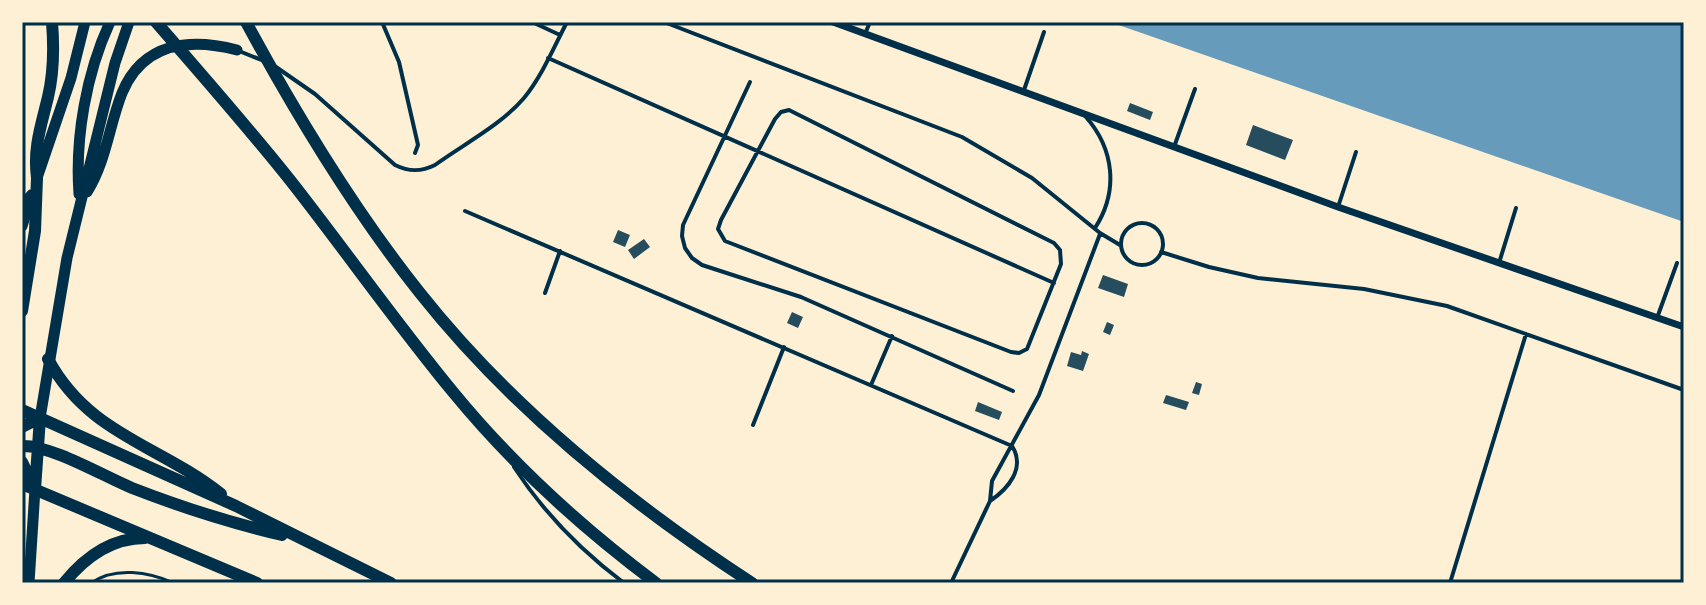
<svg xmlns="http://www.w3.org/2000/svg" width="1706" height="605" viewBox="0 0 1706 605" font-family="Barlow,sans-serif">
	<rect width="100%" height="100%" fill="#fdf0d5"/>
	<!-- water -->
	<path fill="#669bbc" d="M1110 22H1684V222Z"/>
	<!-- building -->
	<path fill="#264d5e" d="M1130 103 1153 112 1150 120 1127 111Z
		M1253 125 1293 140 1285 160 1246 145Z
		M618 230 630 235 625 247 613 242Z
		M644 239 650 247 634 259 628 250Z
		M1103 275 1128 284 1124 297 1098 288Z
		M792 312 803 317 798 328 787 323Z
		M1107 322 1114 325 1110 335 1103 332Z
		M1082 351 1089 354 1083 371 1067 366 1071 352 1081 355Z
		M1196 382 1202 384 1199 395 1192 393Z
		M1166 395 1189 402 1186 410 1163 403Z
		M978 402 1002 412 999 420 975 411Z"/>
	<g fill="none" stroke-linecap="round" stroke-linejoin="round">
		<!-- path -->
		<path stroke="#003049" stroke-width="3" d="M91 583C115 566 149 572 174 583"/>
		<!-- service -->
		<path stroke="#003049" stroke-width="4" d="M382 22 399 62 418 145 415 153
			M532 22 560 35
			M664 22 962 137 1032 178 1100 233 1120 245
			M865 34 870 22
			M239 51 264 61
			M548 58 1054 283
			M276 67 315 94 395 165C409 172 421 172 435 165 464 144 501 125 524 98 542 76 554 47 567 22
			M750 82 683 225 682 236 685 248 692 258 702 265 801 297 1013 391
			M1024 90 1044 32
			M789 110 1054 243 1060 250 1061 264 1027 349 1019 353 1011 352 725 241 718 229 721 220 775 119 781 112Z
			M1086 117C1114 149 1119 191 1095 228
			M1174 147 1195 89
			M1338 207 1356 152
			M465 211 1012 446C1026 468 1008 489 990 501
			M1121 244a21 21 0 1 1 42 0a21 21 0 1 1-42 0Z
			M1161 252 1209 267 1258 278 1364 289 1447 306 1684 390
			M1499 263 1516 208
			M545 293 560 251
			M1657 318 1677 263
			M871 385 892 336
			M753 425 784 347
			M514 467C544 513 580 550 624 583
			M951 583 990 501 992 481 1039 395 1100 234
			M1450 583 1526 334"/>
		<!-- minor -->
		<path stroke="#003049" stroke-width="7" d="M833 22 1338 207 1684 327"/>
		<!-- secondary -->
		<path stroke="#003049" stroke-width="11" d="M37 178 71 78 85 22
			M87 192C106 162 109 126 122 93 143 42 190 38 237 50
			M79 194C75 138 86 74 110 22
			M22 226 31 198
			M40 418 67 258 115 63 129 22
			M29 583 35 489"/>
		<!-- primary -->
		<path stroke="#003049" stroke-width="12" d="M22 207 32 195
			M22 311 35 231 37 178
			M48 359C89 435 158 444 221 494
			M22 410 236 506 391 583
			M22 427 40 418
			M22 446C51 445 103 476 132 488 181 507 231 523 282 535
			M22 462 34 487
			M22 484 257 583
			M35 489 40 418
			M64 583C85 557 111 538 145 538"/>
		<!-- trunk -->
		<path stroke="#003049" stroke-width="12" d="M156 22C201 74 247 126 290 180 345 250 396 323 453 392 512 464 581 527 656 583
			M246 22C297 116 353 209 420 293 511 408 629 503 752 583
			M37 178C33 148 41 126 48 97 54 72 54 47 52 22"/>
	</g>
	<!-- border -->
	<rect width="1706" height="605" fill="none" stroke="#fdf0d5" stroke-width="48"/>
	<rect x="24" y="24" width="1658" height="557" fill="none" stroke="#003049" stroke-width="3"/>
</svg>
